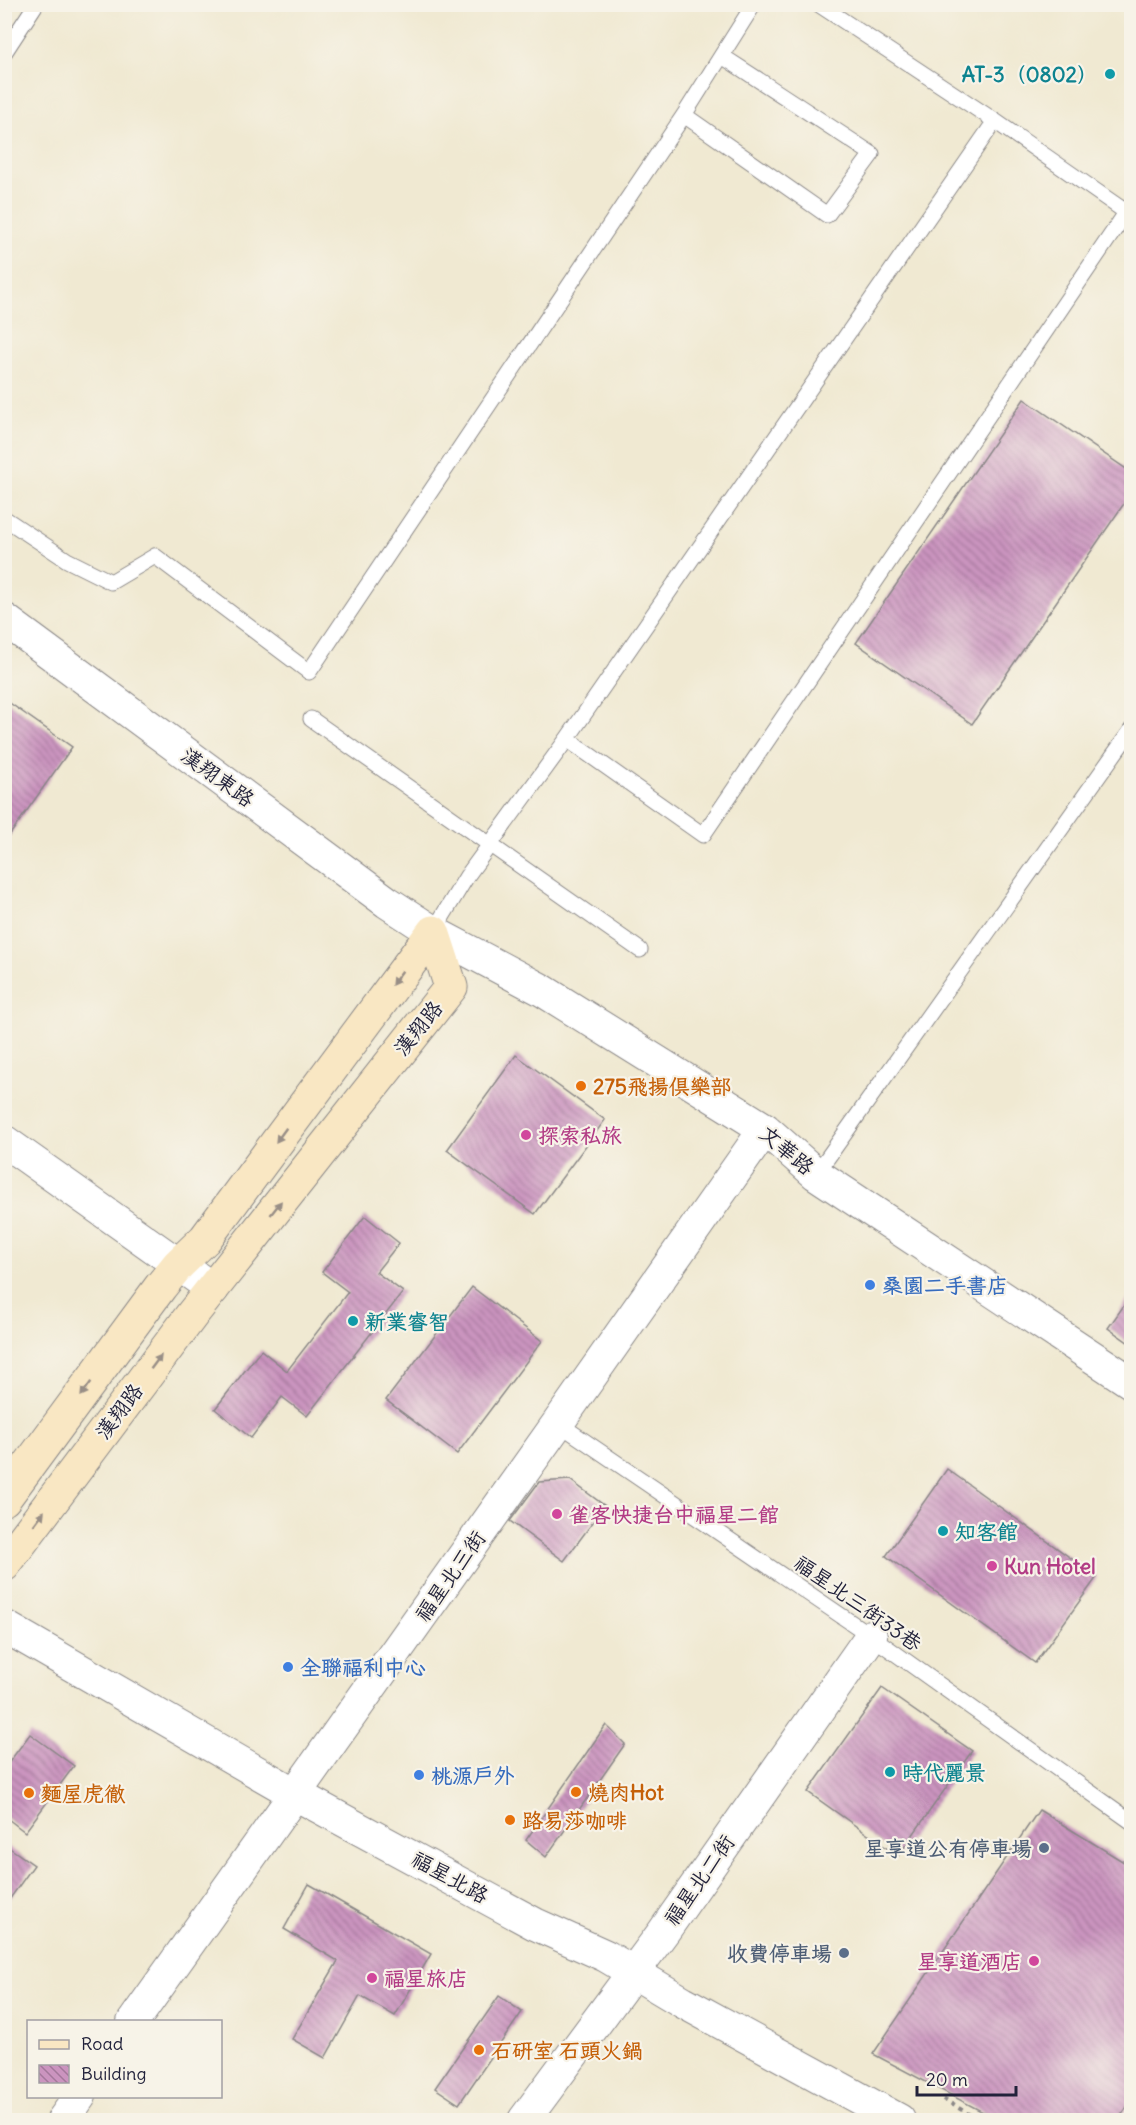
<svg xmlns="http://www.w3.org/2000/svg" width="1136" height="2125" viewBox="0 0 1136 2125" font-family="Delius,'LXGW WenKai TC',sans-serif">
	<defs>
		<pattern id="building-back-hatch" width="6" height="6" patternUnits="userSpaceOnUse" patternTransform="scale(1.5)"><rect width="6" height="6" fill="#cb94bf"/><path d="M-1 5l2 2M0 0l6 6M5-1l2 2" fill="none" stroke="#a4789c"/></pattern>
	</defs>
	<rect width="100%" height="100%" fill="#f7f3e8"/>
	<filter id="ink" filterUnits="userSpaceOnUse"><feTurbulence type="fractalNoise" baseFrequency=".0167" numOctaves="2"/><feDisplacementMap in="SourceGraphic" scale="12" xChannelSelector="R" yChannelSelector="G"/><feConvolveMatrix kernelMatrix="1 2 1 2 8 2 1 2 1" color-interpolation-filters="sRGB"/></filter>
	<filter id="wash" filterUnits="userSpaceOnUse"><feTurbulence type="fractalNoise" baseFrequency=".008" numOctaves="4" result="noise"/><feDisplacementMap in="SourceGraphic" scale="24" xChannelSelector="R" yChannelSelector="G"/><feGaussianBlur stdDeviation="1.35" result="paint"/><feColorMatrix in="noise" values="0 0 0 0 0 0 0 0 0 0 0 0 0 0 0 0 0 1.4 0 .05"/><feComposite in="paint" operator="in"/></filter>
	<g filter="url(#wash)">
		<rect width="100%" height="100%" fill="#f0e9d2"/>
		<g id="blocks">
			<!-- building -->
			<path fill="url(#building-back-hatch)" d="M1024 399 1132 473V492L972 724 856 643Z
				M4 699 72 747 4 843Z
				M516 1055 605 1120 535 1214 447 1150Z
				M365 1216 399 1243 376 1272 403 1292 307 1416 282 1397 251 1438 215 1409 261 1350 287 1371 348 1292 322 1272Z
				M472 1287 542 1341 457 1454 386 1400Z
				M1132 1294V1345L1108 1328Z
				M947 1469 1097 1577 1035 1663 886 1556Z
				M570 1480 605 1506 564 1561 510 1521 539 1482Z
				M882 1688 972 1751 898 1856 808 1792Z
				M606 1725 625 1744 546 1857 526 1840Z
				M30 1734 74 1766 25 1832 4 1816V1769Z
				M1039 1810 1132 1867V2100L1118 2120H998L873 2054Z
				M4 1844 34 1865 4 1907Z
				M309 1884 431 1954 395 2016 360 1996 325 2058 292 2039 338 1961 284 1929Z
				M499 1996 522 2012 459 2104 435 2088Z"/>
		</g>
	</g>
	<g filter="url(#ink)">
		<use href="#blocks" fill-opacity="0" stroke="#898686" stroke-width="1.5"/>
		<g fill="none" stroke-linecap="round" stroke-linejoin="round">
			<!-- lane casing -->
			<g stroke="#898686" stroke-width="17">
				<path id="lane" d="M818 4 995 121 1126 212
					M4 53 36 4
					M684 115 827 215 872 154 722 56
					M4 518 67 560 111 582 155 556 309 672 684 115 754 4
					M311 719 640 950
					M567 739 703 835 1132 204
					M433 932 467 876 567 739 995 121
					M816 1174 1132 729
					M558 1423 871 1636 1132 1822"/>
			</g>
			<!-- street casing -->
			<g stroke="#898686" stroke-width="34">
				<path id="street" d="M4 619 387 902 433 932 542 990 765 1129 816 1174 1132 1383
					M4 1141 213 1289
					M4 1626 295 1794 535 1924 606 1956 683 2002 899 2120
					M133 2022 558 1423 765 1129
					M63 2120 80 2096
					M524 2120 664 1931 871 1636"/>
			</g>
			<!-- secondary casing -->
			<g stroke="#898686" stroke-width="35">
				<path id="secondary" d="M4 1499 161 1286 178 1265 205 1239 433 932
					M4 1565 194 1312 451 987 433 932"/>
			</g>
			<!-- path -->
			<path stroke="#898686" stroke-width="4" stroke-dasharray="4.5 4.5" stroke-linecap="butt" d="M943 2099 979 2120"/>
			<!-- lane -->
			<use href="#lane" stroke="#fff" stroke-width="15"/>
			<!-- street -->
			<use href="#street" stroke="#fff" stroke-width="32"/>
			<!-- secondary -->
			<use href="#secondary" stroke="#f9e7c3" stroke-width="33"/>
		</g>
		<!-- one-way arrows -->
		<defs><path id="oneway-solid" d="M-6-.8H1V-3.2L6.5 0L1 3.2V.8H-6Z" transform="scale(1.5)"/></defs>
		<g fill="#988e86">
			<use href="#oneway-solid" transform="translate(397 978) rotate(126)"/>
			<use href="#oneway-solid" transform="translate(281 1135) rotate(126)"/>
			<use href="#oneway-solid" transform="translate(276 1208) rotate(-52)"/>
			<use href="#oneway-solid" transform="translate(156 1362) rotate(-53)"/>
			<use href="#oneway-solid" transform="translate(86 1389) rotate(126)"/>
			<use href="#oneway-solid" transform="translate(39 1518) rotate(-53)"/>
		</g>
	</g>
	<!-- markers -->
	<g fill="#0f9aa8" stroke="#f7f3e8" stroke-width="2">
		<circle cx="1110" cy="74" r="6"/>
		<circle cx="353" cy="1321" r="6"/>
		<circle cx="943" cy="1531" r="6"/>
		<circle cx="890" cy="1772" r="6"/>
	</g>
	<g fill="#e8710a" stroke="#f7f3e8" stroke-width="2">
		<circle cx="581" cy="1086" r="6"/>
		<circle cx="576" cy="1792" r="6"/>
		<circle cx="29" cy="1793" r="6"/>
		<circle cx="510" cy="1820" r="6"/>
		<circle cx="479" cy="2050" r="6"/>
	</g>
	<g fill="#d1479c" stroke="#f7f3e8" stroke-width="2">
		<circle cx="526" cy="1135" r="6"/>
		<circle cx="557" cy="1514" r="6"/>
		<circle cx="992" cy="1566" r="6"/>
		<circle cx="1034" cy="1961" r="6"/>
		<circle cx="372" cy="1978" r="6"/>
	</g>
	<g fill="#3f7fe0" stroke="#f7f3e8" stroke-width="2">
		<circle cx="870" cy="1285" r="6"/>
		<circle cx="288" cy="1667" r="6"/>
		<circle cx="419" cy="1775" r="6"/>
	</g>
	<g fill="#5c6f8a" stroke="#f7f3e8" stroke-width="2">
		<circle cx="1044" cy="1848" r="6"/>
		<circle cx="844" cy="1953" r="6"/>
	</g>
	<g text-anchor="middle" dominant-baseline="central" stroke-width="4.5" stroke-linejoin="round" paint-order="stroke">
		<!-- culture labels -->
		<g font-size="21" font-weight="bold" fill="#0d838f" stroke="#f7f3e8" text-anchor="start">
			<text x="1098" y="74" text-anchor="end">AT-3（0802）</text>
			<text x="365" y="1321">新業睿智</text>
			<text x="955" y="1531">知客館</text>
			<text x="902" y="1772">時代麗景</text>
		</g>
		<!-- street labels -->
		<g font-size="21" fill="#22223b" stroke="#f7f3e8">
			<text transform="translate(218 777) rotate(36)">漢翔東路</text>
			<text transform="translate(418 1028) rotate(-51)">漢翔路</text>
			<text transform="translate(787 1150) rotate(40)">文華路</text>
			<text transform="translate(119 1411) rotate(-53)">漢翔路</text>
			<text transform="translate(450 1576) rotate(-55)">福星北三街</text>
			<text transform="translate(858 1603) rotate(35)">福星北三街33巷</text>
			<text transform="translate(450 1877) rotate(29)">福星北路</text>
			<text transform="translate(699 1880) rotate(-55)">福星北二街</text>
		</g>
		<!-- food labels -->
		<g font-size="21" font-weight="bold" fill="#c56008" stroke="#f7f3e8" text-anchor="start">
			<text x="593" y="1086">275飛揚俱樂部</text>
			<text x="588" y="1792">燒肉Hot</text>
			<text x="41" y="1793">麵屋虎徹</text>
			<text x="522" y="1820">路易莎咖啡</text>
			<text x="491" y="2050">石研室 石頭火鍋</text>
		</g>
		<!-- hotel labels -->
		<g font-size="21" font-weight="bold" fill="#b23c85" stroke="#f7f3e8" text-anchor="start">
			<text x="538" y="1135">探索私旅</text>
			<text x="569" y="1514">雀客快捷台中福星二館</text>
			<text x="1004" y="1566">Kun Hotel</text>
			<text x="1022" y="1961" text-anchor="end">星享道酒店</text>
			<text x="384" y="1978">福星旅店</text>
		</g>
		<!-- shop labels -->
		<g font-size="21" font-weight="bold" fill="#366cbe" stroke="#f7f3e8" text-anchor="start">
			<text x="882" y="1285">桑園二手書店</text>
			<text x="300" y="1667">全聯福利中心</text>
			<text x="431" y="1775">桃源戶外</text>
		</g>
		<!-- service labels -->
		<g font-size="21" font-weight="bold" fill="#4e5e75" stroke="#f7f3e8" text-anchor="end">
			<text x="1032" y="1848">星享道公有停車場</text>
			<text x="832" y="1953">收費停車場</text>
		</g>
	</g>
	<!-- margin -->
	<rect width="1136" height="2125" fill="none" stroke="#f7f3e8" stroke-width="24"/>
	<!-- legend -->
	<rect x="27" y="2020" width="195" height="78" fill="#f7f3e8" stroke="#a29fa3" stroke-width="1.5"/>
	<rect x="39" y="2040" width="30" height="9" fill="#f9e7c3" stroke="#a29fa3" stroke-width="1.5"/>
	<text x="81" y="2050" font-size="18" fill="#22223b">Road</text>
	<rect x="39" y="2065" width="30" height="18" fill="url(#building-back-hatch)" stroke="#a29fa3" stroke-width="1.5"/>
	<text x="81" y="2080" font-size="18" fill="#22223b">Building</text>
	<!-- scale -->
	<path d="M917 2086v9h99v-9" fill="none" stroke="#22223b" stroke-width="3"/>
	<text x="926" y="2086" font-size="18" fill="#22223b" stroke="#f7f3e8" stroke-width="4.5" paint-order="stroke">20 m</text>
</svg>
